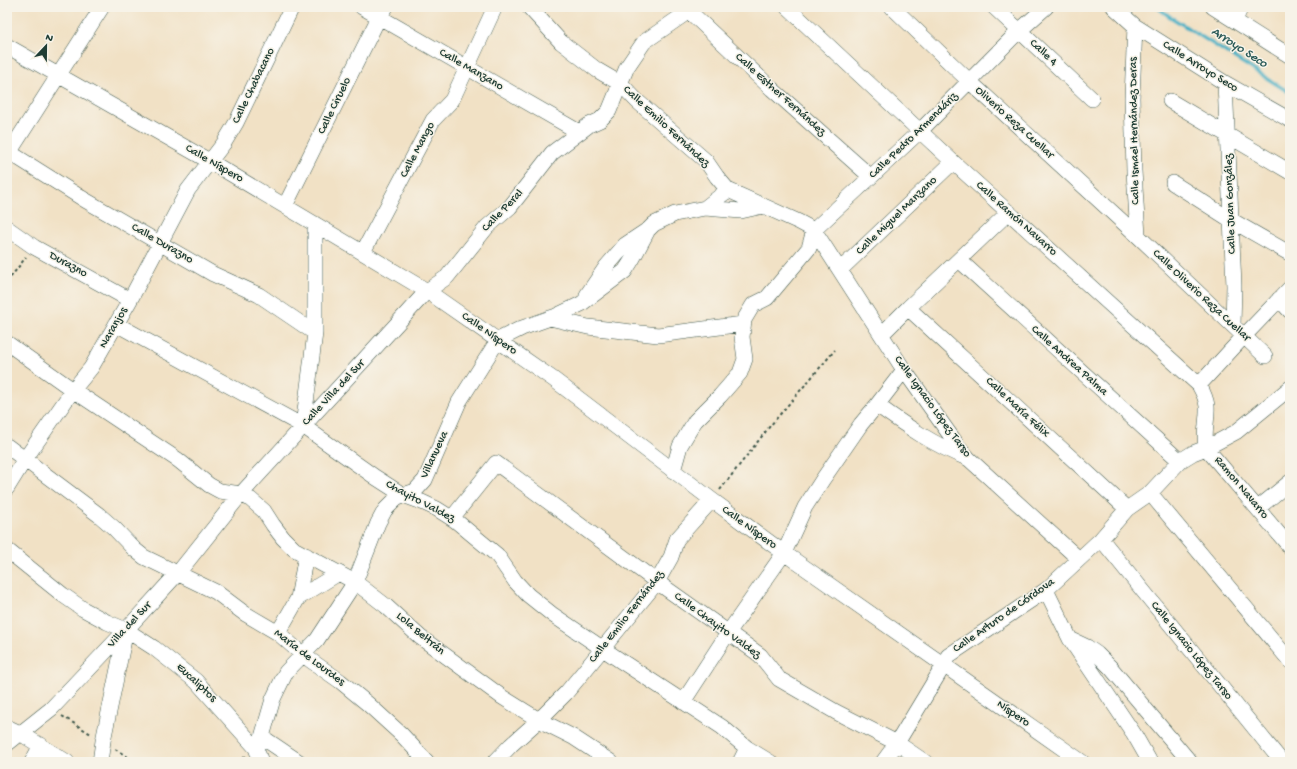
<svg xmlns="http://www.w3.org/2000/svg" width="1297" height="769" viewBox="0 0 1297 769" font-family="'Gochi Hand',sans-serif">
	<rect width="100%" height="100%" fill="#f7f3e8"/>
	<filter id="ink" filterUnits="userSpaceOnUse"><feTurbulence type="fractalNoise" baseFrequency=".025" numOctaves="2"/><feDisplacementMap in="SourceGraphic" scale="8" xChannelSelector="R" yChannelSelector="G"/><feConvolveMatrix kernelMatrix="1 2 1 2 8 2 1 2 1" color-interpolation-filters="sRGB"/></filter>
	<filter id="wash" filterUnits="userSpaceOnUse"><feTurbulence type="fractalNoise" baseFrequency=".012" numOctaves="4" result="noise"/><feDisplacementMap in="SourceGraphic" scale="16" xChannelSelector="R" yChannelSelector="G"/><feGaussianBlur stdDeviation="0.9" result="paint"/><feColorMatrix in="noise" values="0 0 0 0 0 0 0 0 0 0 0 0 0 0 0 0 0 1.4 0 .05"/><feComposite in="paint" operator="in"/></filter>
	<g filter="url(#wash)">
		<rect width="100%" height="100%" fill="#f1e1c5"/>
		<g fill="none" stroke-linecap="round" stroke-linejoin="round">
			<!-- stream -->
			<path stroke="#46b0c5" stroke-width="3.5" d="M1157 7 1169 16 1290 93"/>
		</g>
	</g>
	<g filter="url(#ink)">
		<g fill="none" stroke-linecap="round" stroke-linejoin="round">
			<!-- minor casing -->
			<g stroke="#3e564a" stroke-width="16">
				<path id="minor" d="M362 7 579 132
					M529 7 561 42 597 70 621 84 637 101 706 161 717 177 728 190 799 222 814 230 904 370 958 446 969 459 1079 559
					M787 7 953 162 1199 385C1203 392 1206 398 1207 406 1208 421 1203 431 1206 448L1290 547
					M892 7 969 81 1138 236 1265 356
					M994 7 1092 99
					M1114 7 1135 26 1225 83 1290 120
					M1213 7 1290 56
					M689 11 772 89 871 177
					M1235 20 1241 7
					M1135 26 1132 98 1134 171 1138 236
					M7 46 211 162 427 291 553 379 712 500 784 553 1082 762
					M1225 83 1234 286 1233 325
					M1170 101 1290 172
					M9 152 85 200 213 274 259 295 315 333
					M7 156 102 7
					M1173 183 1231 220 1287 252
					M285 206 379 17 386 7
					M705 208 741 211 763 206
					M7 228 34 247 130 300
					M814 230 921 130 1019 31 1046 7
					M363 252 433 120 452 100 495 7
					M959 260 1180 461
					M840 270 953 162
					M587 295 606 267 625 245 646 231
					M1279 299 1290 311
					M908 308 1127 509
					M550 318 588 327 658 335 743 324
					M116 324 303 426 375 477 403 495 422 502 437 509 456 521 497 555 515 581 528 595 553 615 621 661 722 727 747 748 770 762
					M882 334 908 308 1009 212
					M7 343 73 390 178 460 209 485 220 491 241 494 250 499 264 511 273 525 283 538 294 549 355 582 386 606 420 637 502 697 539 720 573 737 611 762
					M1199 385 1244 336 1290 288
					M877 405C906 426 934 445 967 458
					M303 426 315 333V224
					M7 446 99 515 114 528 134 549 144 557 216 592 244 613 278 633 303 655 340 681 368 704 402 735 427 762
					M673 471 680 446 695 421 720 396 740 373 745 359 742 337 744 320 753 305 767 298 809 248 814 230
					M7 488 25 459 73 390 91 368 130 300 188 190 224 143 236 123 292 7
					M1150 493 1290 661
					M1258 508 1290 482
					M452 518 496 463 657 582 760 655 779 679 836 712 897 743 925 762
					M1101 539 1282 762
					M7 550 63 595 83 609 107 622 126 630 154 648 196 681 256 748 261 762
					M1046 590 1070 639 1134 734 1150 762
					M298 598 339 573
					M278 633 298 598 306 555
					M1070 639 1087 647 1097 654 1111 668 1190 762
					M683 702 728 633 784 553 805 507 823 479 861 424 877 405 904 370
					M7 727 20 733 67 762
					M262 737 299 762
					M7 744 51 709 126 630 178 573 241 494 427 291 447 277 487 227 510 207 552 153 589 125 600 120 609 111 627 67 644 42 689 11 693 7
					M256 748 262 737 273 699 286 672 317 640 355 582 378 523 385 510 395 500 403 495 415 491 425 480 459 402 498 340 522 328 556 316 581 304 625 271 632 260 648 230 654 224 675 214 705 208 728 190
					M32 762 41 745
					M100 762 103 741 126 630
					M495 762 511 745 539 720 566 693 581 675 657 582 671 557 677 539 712 500
					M740 762 747 748
					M883 762 897 743 944 665 948 656 1046 590 1101 539 1127 509 1150 493 1180 461 1193 453 1206 448 1236 432 1290 388"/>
			</g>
			<!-- path -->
			<path stroke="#3e564a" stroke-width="2" stroke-dasharray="3 3" stroke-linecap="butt" d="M7 282 26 257
				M720 490 770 426 835 350
				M62 716 91 734
				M115 749 136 762
				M239 762 246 756"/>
			<!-- minor -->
			<use href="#minor" stroke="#fff" stroke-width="15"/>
		</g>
	</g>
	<g text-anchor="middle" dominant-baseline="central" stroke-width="3" stroke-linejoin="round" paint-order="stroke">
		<!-- street labels -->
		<g font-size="12" fill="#1f3d34" stroke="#f7f3e8">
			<text transform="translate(1043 53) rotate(43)">Calle 4</text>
			<text transform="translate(1200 67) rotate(32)">Calle Arroyo Seco</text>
			<text transform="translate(471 70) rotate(30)">Calle Manzano</text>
			<text transform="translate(254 86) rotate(-64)">Calle Chabacano</text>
			<text transform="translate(780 95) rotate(42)">Calle Esther Fernández</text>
			<text transform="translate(335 106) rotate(-64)">Calle Ciruelo</text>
			<text transform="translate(1014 123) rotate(42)">Oliverio Reza Cuellar</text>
			<text transform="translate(666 127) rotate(43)">Calle Emilio Fernández</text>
			<text transform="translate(1135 131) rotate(-91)">Calle Ismael Hernández Deras</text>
			<text transform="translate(914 136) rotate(-44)">Calle Pedro Armendáriz</text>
			<text transform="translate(418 150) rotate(-62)">Calle Mango</text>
			<text transform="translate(214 164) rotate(30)">Calle Níspero</text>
			<text transform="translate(1231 204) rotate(-92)">Calle Juan González</text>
			<text transform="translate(503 211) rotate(-46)">Calle Peral</text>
			<text transform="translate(897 216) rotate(-44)">Calle Miguel Manzano</text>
			<text transform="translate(1016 219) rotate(42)">Calle Ramón Navarro</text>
			<text transform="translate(162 244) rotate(30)">Calle Durazno</text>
			<text transform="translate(68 265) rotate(29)">Durazno</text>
			<text transform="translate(1201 296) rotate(43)">Calle Oliverio Reza Cuellar</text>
			<text transform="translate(114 328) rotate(-60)">Naranjos</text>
			<text transform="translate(489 334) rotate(35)">Calle Níspero</text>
			<text transform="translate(1069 361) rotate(42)">Calle Andrea Palma</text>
			<text transform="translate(334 393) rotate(-47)">Calle Villa del Sur</text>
			<text transform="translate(932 407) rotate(54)">Calle Ignacio López Tarso</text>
			<text transform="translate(1017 408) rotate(43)">Calle María Félix</text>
			<text transform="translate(435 455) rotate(-65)">Villanueva</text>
			<text transform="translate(1241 488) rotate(50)">Ramon Navarro</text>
			<text transform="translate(420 502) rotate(28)">Chayito Valdez</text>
			<text transform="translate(749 528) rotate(36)">Calle Níspero</text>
			<text transform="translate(1004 616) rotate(-35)">Calle Arturo de Córdova</text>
			<text transform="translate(627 617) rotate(-52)">Calle Emilio Fernández</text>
			<text transform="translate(130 625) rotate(-47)">Villa del Sur</text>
			<text transform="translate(717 626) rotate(36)">Calle Chayito Valdez</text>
			<text transform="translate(420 634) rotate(40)">Lola Beltrán</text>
			<text transform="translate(1191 651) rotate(51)">Calle Ignacio López Tarso</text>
			<text transform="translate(309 658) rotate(37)">María de Lourdes</text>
			<text transform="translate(196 683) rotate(43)">Eucaliptos</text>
			<text transform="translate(1013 714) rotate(35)">Níspero</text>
		</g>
		<!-- water labels -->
		<g font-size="13" font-style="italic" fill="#295a58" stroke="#f7f3e8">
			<text transform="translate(1239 48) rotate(33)">Arroyo Seco</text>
		</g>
	</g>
	<!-- margin -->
	<rect width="1297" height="769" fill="none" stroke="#f7f3e8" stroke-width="24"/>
	<!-- north arrow -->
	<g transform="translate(46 46) rotate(22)" stroke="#f7f3e8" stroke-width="3" paint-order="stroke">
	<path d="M0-3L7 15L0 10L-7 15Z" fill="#1f3d34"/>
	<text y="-6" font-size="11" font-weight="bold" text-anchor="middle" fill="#1f3d34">N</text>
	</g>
</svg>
